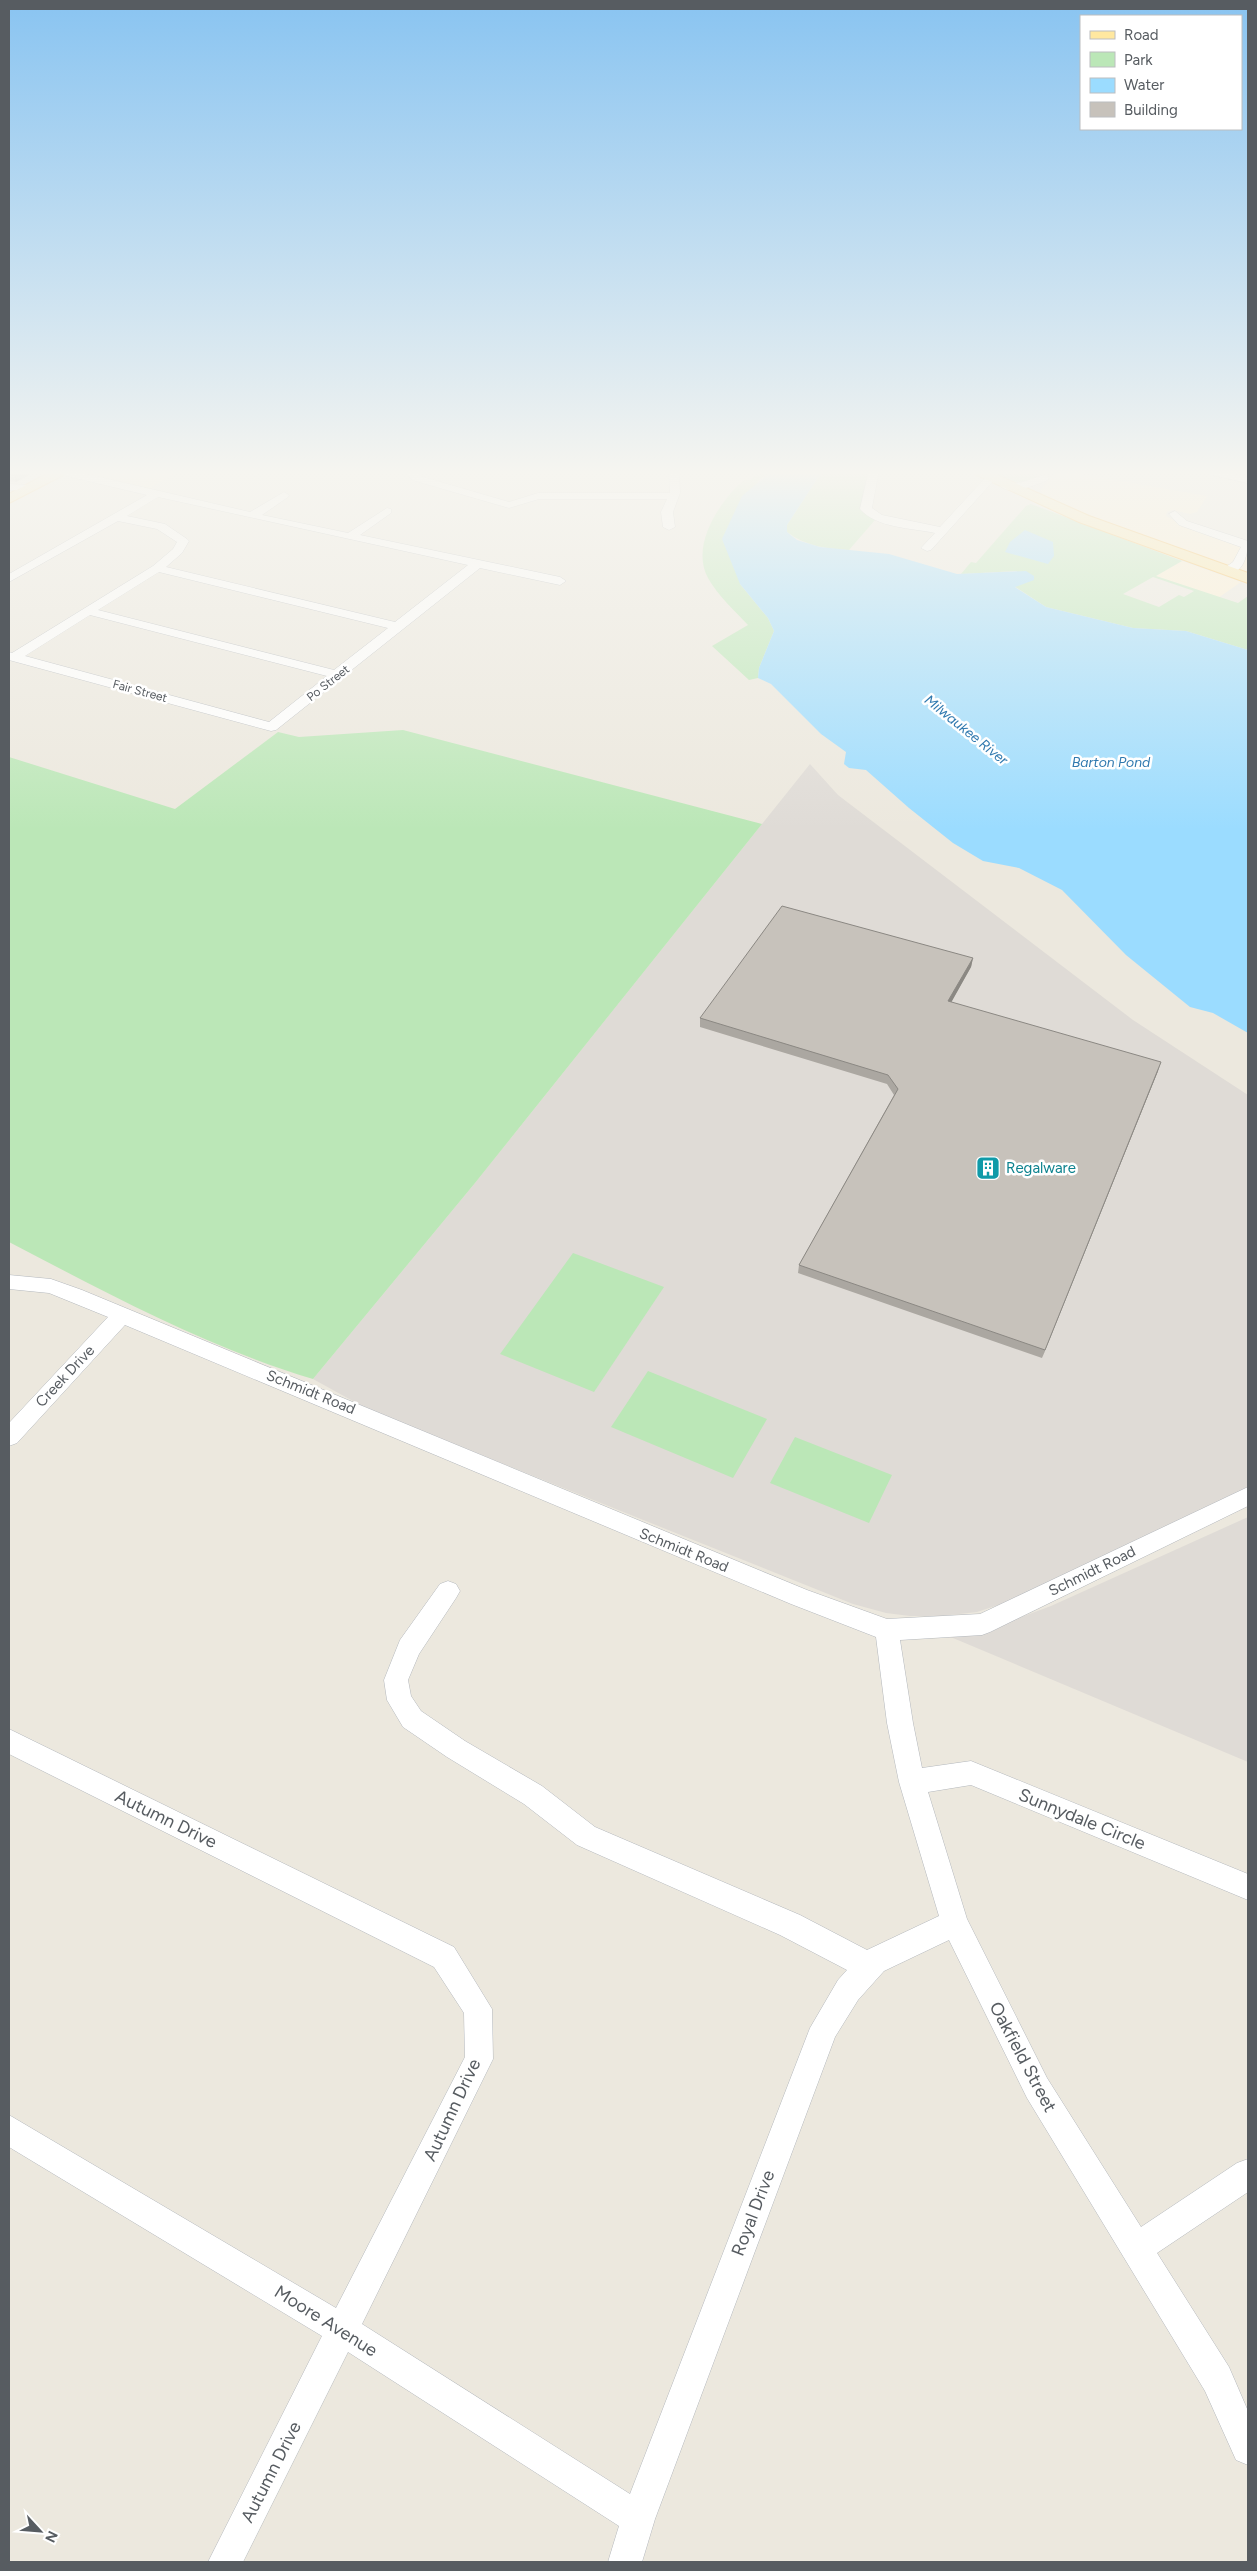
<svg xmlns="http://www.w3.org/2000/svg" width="1257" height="2571" viewBox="0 0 1257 2571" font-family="Figtree,sans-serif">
	<rect width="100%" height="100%" fill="#ece8de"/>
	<!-- commercial -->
	<path fill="#fff0d0" d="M70 470H181L148 489Z
		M1057 470 1207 496 1197 512 1190 514 1172 510 1167 512 1166 516 1186 527 1241 547 1238 553 1248 555V572L1112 524 1042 496 1041 489Z
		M1182 561 1241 582 1218 598 1155 576Z"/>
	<!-- industrial -->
	<path fill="#dfdbd6" d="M810 764 838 795 1133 1020 1248 1095V1497L1041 1591 977 1612 942 1616H910L886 1613 853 1604 371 1411 313 1379 475 1183Z
		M1248 1517V1762L941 1633 1008 1622 1051 1606Z"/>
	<!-- green -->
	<path fill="#bbe7b7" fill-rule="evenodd" d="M764 470H773L758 481 740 584 768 618 774 631 759 668 758 678 749 680 712 646 748 625C735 611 718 596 708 578 690 545 720 501 744 480H750Z
		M823 470H872L867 491 875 520 849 550C827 549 805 546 787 532V525Z
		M980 470H1042L1022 494Z
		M1031 504 1182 561 1156 576 1238 603 1248 596V650L1186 631 1133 628 1046 607 1014 586 1017 571 961 574 971 562 976 563 1026 506ZM1153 577 1194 591 1184 597 1179 595 1159 607 1123 594Z
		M403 730 762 824 475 1183 313 1379C206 1347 107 1293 9 1242V757L175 809 278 732 299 737Z
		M573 1253 664 1287 594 1392 500 1354Z
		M648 1371 767 1419 733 1478 611 1427Z
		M795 1437 892 1475 869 1523 770 1483Z"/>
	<!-- water -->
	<path fill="#9bdcff" d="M773 470H823L787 525V532L797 540 820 547 889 554 957 574 1026 571 1034 576V580L1015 587 1046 607 1133 628 1186 631 1248 650V1033L1213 1013 1190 1007 1126 955 1062 890 1019 868 983 861 953 843 909 808 866 770 849 768 844 764 846 752 821 734 771 684 758 678 759 668 774 631 768 618 740 584 722 539 742 496Z
		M1025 530 1053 542 1054 556 1048 564 1005 552 1010 542Z"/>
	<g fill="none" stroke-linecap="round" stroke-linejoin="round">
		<!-- minor casing -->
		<g stroke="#b4b8bd" stroke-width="1">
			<path id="minor" d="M58 470H69L250 512 284 492 289 495 288 497 262 515 348 533 387 508 391 509V513L360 535 560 577 566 581 560 585 480 568 276 730 271 731 9 660V652L12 653 153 566 173 549 177 542 157 529 118 521 9 582V574L147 495 58 474ZM158 497 468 565 395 622 166 567 182 553 189 541 187 539 165 524 127 516ZM159 572 388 628 334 670 98 610ZM90 615 327 676 269 722 25 656Z
				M409 470H419L420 476 509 502 538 493H670L669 470H679L680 493 673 512 675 527 669 530 663 527 661 512 667 499H539L509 508 412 480 408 475Z
				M869 470H879L872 508 882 515 940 527 986 477H994L995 479 931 550 927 551 921 548 935 533C912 528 876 528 860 509Z
				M1190 470H1215L1248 477V483Z
				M1044 475 1048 476V480C1035 485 1011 496 1000 486L1001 484 1023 482Z
				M9 484 29 485 34 488 29 491 9 490Z
				M1175 511 1187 521 1248 541C1248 556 1242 578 1223 573V569L1233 562 1241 547 1179 525 1169 514Z
				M9 1275 51 1279 82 1290 807 1590 887 1619 980 1614 1248 1487V1506L990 1632 982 1635 900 1640 913 1723 922 1768 971 1761 1248 1874V1900L971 1785 928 1792 967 1919 1047 2078 1141 2227 1237 2163 1248 2159V2192L1157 2253 1229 2367 1248 2411V2465L1236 2460 1205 2391 1027 2098 949 1940 884 1971 858 2000 835 2037 655 2519 642 2562H608L619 2526 348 2352 243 2562H208L322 2336 9 2147V2115L336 2308 465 2057 464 2013 434 1967 9 1754V1729L454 1947 492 2009 493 2059 362 2324 630 2494 810 2028 838 1980 847 1970 780 1935 577 1845 524 1804 447 1757 403 1727 387 1700 384 1680 400 1640 440 1584 448 1581 456 1584 460 1591 456 1598 419 1654 408 1680 411 1696 421 1711 465 1741 542 1786 595 1827 800 1915 867 1950 939 1916 899 1782 887 1723 876 1637 791 1604 125 1325 17 1443 9 1446V1423L108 1317 49 1293 9 1289Z"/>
		</g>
		<!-- major casing -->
		<g stroke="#fdbb46" stroke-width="2">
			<path id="major" d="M54 470H73L9 503V494Z
				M966 470H986L1089 516 1248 573V583L1079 522Z"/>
		</g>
		<!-- minor -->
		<use href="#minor" fill="#fff" fill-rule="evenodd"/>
		<!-- major -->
		<use href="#major" fill="#ffe8a0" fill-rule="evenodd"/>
	</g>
	<!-- wall -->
	<path fill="#aba7a1" d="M9 470H38L16 482 9 481Z
		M973 958 971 967 951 1002 1158 1071 1042 1358 798 1273 799 1265 894 1095 887 1084 700 1027V1018Z"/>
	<!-- shaded-wall -->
	<path fill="#8b8883" d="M22 470H38L16 482 14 475Z
		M973 958 971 967 947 1010 948 1001Z
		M1161 1062 1158 1071 1042 1358 1045 1350Z"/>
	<!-- building -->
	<path fill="#c7c2bb" stroke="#8b8883" d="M9 470H22L14 475 9 474Z
		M782 906 973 958 948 1001 1161 1062 1045 1350 799 1265 898 1089 888 1075 700 1018Z"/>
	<!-- sky -->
	<linearGradient id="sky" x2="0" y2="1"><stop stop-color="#89c4f1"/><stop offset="0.57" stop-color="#f6f5f0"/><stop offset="1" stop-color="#f6f5f0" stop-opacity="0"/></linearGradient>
	<rect width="1257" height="830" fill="url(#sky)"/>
	<!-- icons -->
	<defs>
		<g id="building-square" transform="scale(1.25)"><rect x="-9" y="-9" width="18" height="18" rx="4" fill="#0f9aa8" stroke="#fff"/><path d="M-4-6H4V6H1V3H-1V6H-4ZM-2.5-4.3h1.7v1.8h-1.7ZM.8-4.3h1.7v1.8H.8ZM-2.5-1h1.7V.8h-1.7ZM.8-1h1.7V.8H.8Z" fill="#fff"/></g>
	</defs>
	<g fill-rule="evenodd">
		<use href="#building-square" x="988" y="1168"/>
	</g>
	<g text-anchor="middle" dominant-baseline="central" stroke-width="5" stroke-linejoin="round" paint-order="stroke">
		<!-- far-street labels -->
		<g font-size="12" fill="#575c61" stroke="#fff">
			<text transform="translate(328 683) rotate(-38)">Po Street</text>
			<text transform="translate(140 691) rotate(15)">Fair Street</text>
		</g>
		<!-- far-water labels -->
		<g font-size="14" font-style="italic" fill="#3079af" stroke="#fff">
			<text transform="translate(966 730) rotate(39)">Milwaukee River</text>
			<text x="1111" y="762">Barton Pond</text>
		</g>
		<!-- culture labels -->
		<g font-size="15" fill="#0d838f" stroke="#fff" text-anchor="start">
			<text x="1006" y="1168">Regalware</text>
		</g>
		<!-- street labels -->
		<g font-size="15" fill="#575c61" stroke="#fff">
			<text transform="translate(65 1376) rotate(-47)">Creek Drive</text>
			<text transform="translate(311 1392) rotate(22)">Schmidt Road</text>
			<text transform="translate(684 1550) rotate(22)">Schmidt Road</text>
			<text transform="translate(1092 1571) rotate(-26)">Schmidt Road</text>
		</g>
		<!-- near-street labels -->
		<g font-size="18" fill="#575c61" stroke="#fff">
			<text transform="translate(166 1819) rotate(26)">Autumn Drive</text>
			<text transform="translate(1082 1819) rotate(22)">Sunnydale Circle</text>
			<text transform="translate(1023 2057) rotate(62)">Oakfield Street</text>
			<text transform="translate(452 2110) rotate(-65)">Autumn Drive</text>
			<text transform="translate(753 2213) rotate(-69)">Royal Drive</text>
			<text transform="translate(326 2321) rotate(32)">Moore Avenue</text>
			<text transform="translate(271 2472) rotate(-63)">Autumn Drive</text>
		</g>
	</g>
	<!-- border -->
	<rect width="1257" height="2571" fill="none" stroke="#575c61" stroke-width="20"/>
	<!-- legend -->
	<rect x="1080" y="15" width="162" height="115" fill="#ffffff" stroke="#bcbec0"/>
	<rect x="1090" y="31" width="25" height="8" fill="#ffe8a0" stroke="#bcbec0"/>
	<text x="1124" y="40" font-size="15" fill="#575c61">Road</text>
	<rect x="1090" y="52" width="25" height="15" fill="#bbe7b7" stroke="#bcbec0"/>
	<text x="1124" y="65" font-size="15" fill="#575c61">Park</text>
	<rect x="1090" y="78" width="25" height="15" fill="#9bdcff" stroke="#bcbec0"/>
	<text x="1124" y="90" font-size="15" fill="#575c61">Water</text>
	<rect x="1090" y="102" width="25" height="15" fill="#c7c2bb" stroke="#bcbec0"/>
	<text x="1124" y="115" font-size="15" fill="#575c61">Building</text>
	<!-- north arrow -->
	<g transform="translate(40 2531) rotate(116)" stroke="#ffffff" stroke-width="4" paint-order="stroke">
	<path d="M0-4L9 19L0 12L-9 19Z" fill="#575c61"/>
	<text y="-8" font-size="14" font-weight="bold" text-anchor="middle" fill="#575c61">N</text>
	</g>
</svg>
